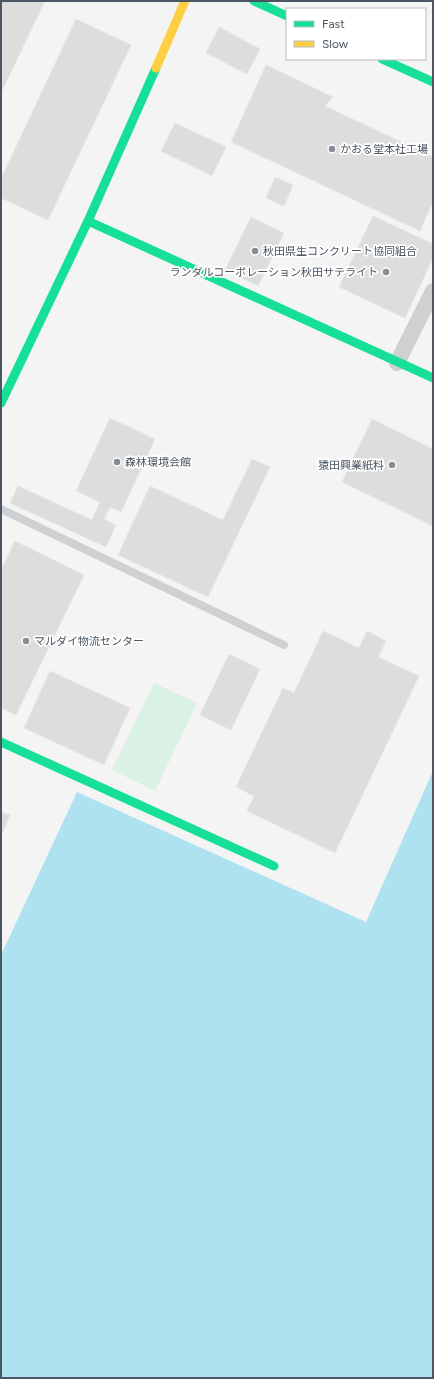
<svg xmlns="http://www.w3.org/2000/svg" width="434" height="1379" viewBox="0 0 434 1379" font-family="Figtree,'Noto Sans JP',sans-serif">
	<rect width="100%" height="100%" fill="#f4f4f4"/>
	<!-- green -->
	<path fill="#d9f2e3" d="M154 683 197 703 155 791 112 770Z"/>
	<!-- water -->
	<path fill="#aee2f0" d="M433 771V1378H1V955L77 792 366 922Z"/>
	<!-- building -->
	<path fill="#ddddde" stroke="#e5e6e7" d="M1 1H41L44 3 1 93Z
		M76 19 131 45 48 220 1 198V179Z
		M219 27 260 49 247 74 206 53Z
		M266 65 333 97 325 106 433 157V207L431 206 420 231 231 142Z
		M175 123 226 147 212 176 161 151Z
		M275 177 293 185 284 206 266 198Z
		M373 216 433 244V258L405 318 339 287Z
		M251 217 284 233 258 286 225 270Z
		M110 418 155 439 121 512 110 507 104 519 116 525 106 547 10 503 18 486 92 520 100 502 76 491Z
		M372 419 433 449V526L342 482Z
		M252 459 270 467 208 597 118 555 150 486 223 520Z
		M15 541 84 575 16 715 1 708V570Z
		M323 631 359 648 367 631 386 641 378 657 419 676 335 853 247 811 254 796 236 787 283 688 294 693Z
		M229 654 260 669 231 730 200 715Z
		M50 671 130 708 104 765 24 728Z
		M1 812 10 815 3 832H1Z"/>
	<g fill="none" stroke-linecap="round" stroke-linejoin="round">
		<!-- lane -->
		<path stroke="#ced0d2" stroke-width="8" d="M1 509 284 645"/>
		<!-- street -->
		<path stroke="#ced0d2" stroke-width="16" d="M397 363 433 291"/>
		<!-- fast -->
		<path stroke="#16e098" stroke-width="9" d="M254 1 287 16
			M382 59 433 82
			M88 221 433 378
			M1 403 88 221 156 68
			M1 742 274 866"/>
		<!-- slow -->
		<path stroke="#ffcf43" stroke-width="9" d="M156 68 185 1"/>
	</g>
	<!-- markers -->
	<g fill="#868d94" stroke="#fff" stroke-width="1.5">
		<circle cx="332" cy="149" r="4"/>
		<circle cx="255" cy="251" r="4"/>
		<circle cx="386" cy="272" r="4"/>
		<circle cx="117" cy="462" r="4"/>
		<circle cx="392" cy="465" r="4"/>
		<circle cx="26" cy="641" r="4"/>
	</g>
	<g text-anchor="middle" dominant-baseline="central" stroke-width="3.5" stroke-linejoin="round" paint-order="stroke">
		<!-- poi labels -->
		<g font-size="11" fill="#4a5661" stroke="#fff" text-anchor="start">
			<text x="340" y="149">かおる堂本社工場</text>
			<text x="263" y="251">秋田県生コンクリート協同組合</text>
			<text x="378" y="272" text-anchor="end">ランダルコーポレーション秋田サテライト</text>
			<text x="125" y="462">森林環境会館</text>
			<text x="384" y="465" text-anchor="end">猿田興業紙料</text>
			<text x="34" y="641">マルダイ物流センター</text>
		</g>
	</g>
	<!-- border -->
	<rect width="434" height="1379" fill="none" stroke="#4a5661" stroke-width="4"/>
	<!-- legend -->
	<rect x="286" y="8" width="140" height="52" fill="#ffffff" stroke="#b7bbc0"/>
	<rect x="294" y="21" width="20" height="6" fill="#16e098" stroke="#b7bbc0"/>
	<text x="322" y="28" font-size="12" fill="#4a5661">Fast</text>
	<rect x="294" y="41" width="20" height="6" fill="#ffcf43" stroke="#b7bbc0"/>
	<text x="322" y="48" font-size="12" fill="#4a5661">Slow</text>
</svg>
